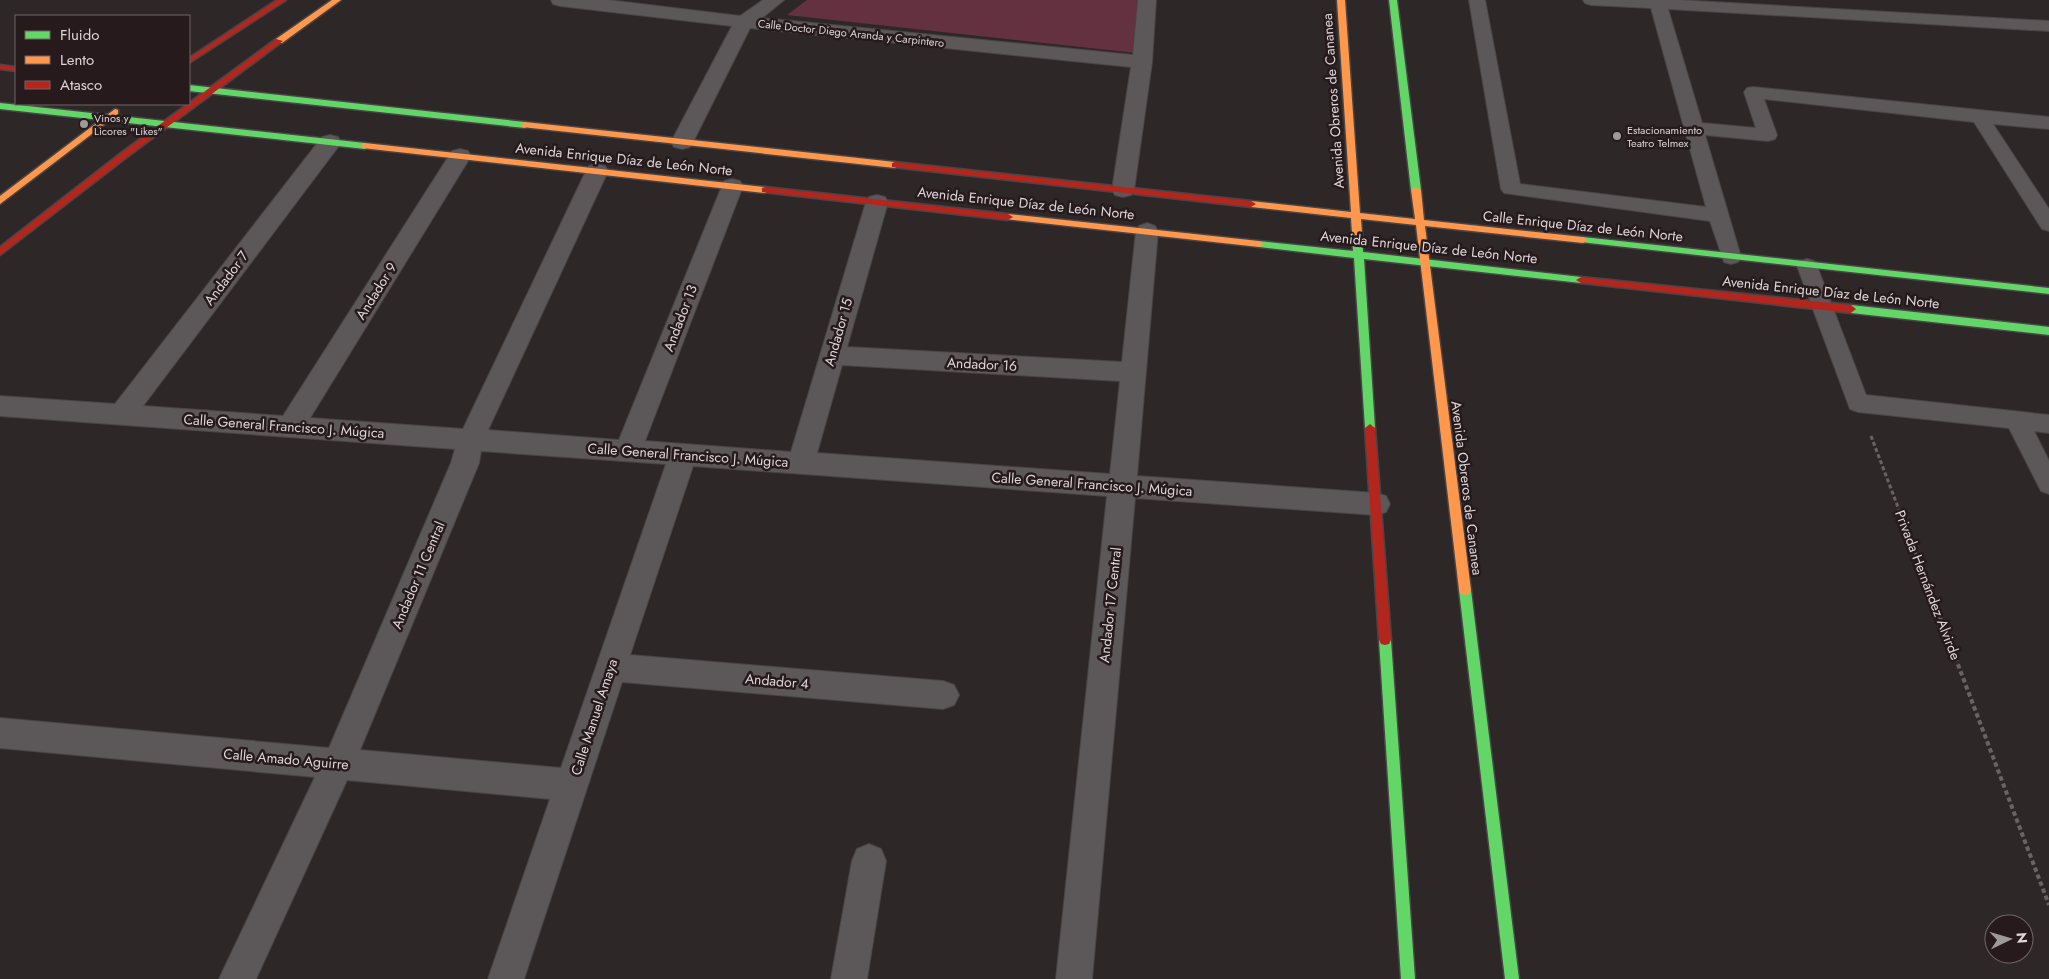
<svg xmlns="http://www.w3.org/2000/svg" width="2049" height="979" viewBox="0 0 2049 979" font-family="Jost,sans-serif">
	<rect width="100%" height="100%" fill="#2d2728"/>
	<!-- green -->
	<path fill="#633140" d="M807 0H1142L1136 53 787 15Z"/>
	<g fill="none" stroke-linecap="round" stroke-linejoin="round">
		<!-- lane casing -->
		<g stroke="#494445" stroke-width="2">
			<path id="lane" d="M1469 0H1485L1520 184 1706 207 1651 8 1591 5 1585 3 1583 0H1678L2049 21V31L1668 9 1702 123 1756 128 1744 92 1747 88 1753 87 2049 117V129L1993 124 2049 209V231L2042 229 1974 122 1764 99 1777 135 1775 139 1768 141 1705 135 1741 257 1738 262 1731 264 1724 262 1710 221 1504 193 1501 189Z
				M1807 259 1814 261 1817 266 1866 395 2049 415V433L2034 431 2049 461V494L2041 491 2009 428 1858 412 1850 409 1797 266 1800 261Z"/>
		</g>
		<!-- street casing -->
		<g stroke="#494445" stroke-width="2">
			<path id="street" d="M551 0H608L740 16 763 0H784L762 18 1133 55 1138 0H1156L1152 62 1134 190 1131 195 1123 197 1115 195 1112 190 1131 67 750 28 693 142 690 147 682 149 674 147 671 142 732 26 560 6 553 4Z
				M330 135 338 137 341 142 338 147 143 406 283 416 452 151 460 149 468 151 471 156 310 418 463 429 586 171 589 166 597 164 605 166 608 171 488 430 619 440 724 181 732 179 740 181 743 186 645 441 791 452 866 202 869 197 877 195 885 197 888 202 847 347 1122 362 1136 231 1139 226 1147 223 1155 226 1158 231 1137 476 1376 493 1386 496 1390 504 1386 512 1376 515 1135 498 1092 979H1056L1107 496 693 466 630 655 943 681 954 685 959 695 954 705 943 709 622 682 524 979H488L550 799 347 780 256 979H219L315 777 0 748V718L329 748 451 463 455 449 0 416V396L115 404 322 137ZM842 365 1120 381 1110 474 817 453ZM481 451 666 464 561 768 360 750 479 463Z
				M869 844 881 849 886 861 867 979H831L852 861 857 849Z"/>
		</g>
		<!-- fast casing -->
		<g stroke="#494445" stroke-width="3">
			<path id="fast" d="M1389 0H1397L1421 190 1416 193 1411 190Z
				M189 85 525 122 529 125 525 128 189 91Z
				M0 103 365 143 369 146 365 149 0 109Z
				M1357 230 1362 233 1363 252 1581 277 1586 280 1581 283 1364 259 1375 428 1370 432 1365 428 1354 258 1259 247 1254 244 1259 241 1353 251 1352 233Z
				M1583 237 2049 288V294L1580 242 1578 240Z
				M1851 305 2049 327V335L1851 313 1846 309Z
				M1465 585 1469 586 1471 590 1519 979H1505L1459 590 1461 586Z
				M1385 635 1389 636 1391 640 1415 979H1401L1379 640 1381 636Z"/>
		</g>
		<!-- slow casing -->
		<g stroke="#494445" stroke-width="3">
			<path id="slow" d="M332 0H341L282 43H276V39Z
				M1337 0H1345L1360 213 1415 219 1411 190 1416 187 1421 190 1424 220 1583 237 1588 240 1583 243 1425 226 1471 590 1469 594 1465 595 1461 594 1459 590 1416 225 1361 219 1362 233 1357 236 1352 233 1351 218 1251 207 1246 204 1251 201 1351 212Z
				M115 109 118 110V114L0 204V196Z
				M525 122 895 162 899 165 895 168 522 127 521 125Z
				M365 143 765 187 770 190 765 193 362 148V144Z
				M1008 214 1259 241 1264 244 1259 247 1005 219 1003 217Z"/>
		</g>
		<!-- jam casing -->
		<g stroke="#494445" stroke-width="3">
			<path id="jam" d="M277 0H286L189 63V58Z
				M276 39 283 41 127 157 0 255V247L121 153Z
				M0 65 16 67V71L0 69Z
				M895 162 1251 201 1256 204 1251 207 892 167V163Z
				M765 187 1008 214 1013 217 1008 220 762 192V188Z
				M1581 277 1851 305 1856 309 1851 313 1581 283 1576 280Z
				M1370 424 1375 428 1391 640 1389 644 1385 645 1381 644 1379 640 1365 428Z"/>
		</g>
		<!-- path-far1 -->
		<path stroke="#686465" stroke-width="3" stroke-dasharray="4 2.5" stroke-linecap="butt" d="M1871 436 1926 581"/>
		<!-- path -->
		<path stroke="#686465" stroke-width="4" stroke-dasharray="4.5 3" stroke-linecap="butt" d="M1926 580 2049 905"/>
		<!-- lane -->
		<use href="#lane" fill="#5c5758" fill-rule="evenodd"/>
		<!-- street -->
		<use href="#street" fill="#5c5758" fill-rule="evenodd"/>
		<!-- fast -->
		<use href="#fast" fill="#63d668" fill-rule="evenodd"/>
		<!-- slow -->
		<use href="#slow" fill="#ff974d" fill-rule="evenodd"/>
		<!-- jam -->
		<use href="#jam" fill="#b3261e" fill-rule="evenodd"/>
	</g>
	<!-- markers -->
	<g fill="#a0999a" stroke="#261a1d" stroke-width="2">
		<circle cx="84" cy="124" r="5"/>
		<circle cx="1617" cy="136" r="5"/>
	</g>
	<g text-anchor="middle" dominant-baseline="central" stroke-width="5" stroke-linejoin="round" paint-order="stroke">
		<!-- far-street labels -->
		<g font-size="11" fill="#ded6d8" stroke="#261a1d">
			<text transform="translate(851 33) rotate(6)">Calle Doctor Diego Aranda y Carpintero</text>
		</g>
		<!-- far-poi labels -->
		<g font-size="11" fill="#ded6d8" stroke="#261a1d" text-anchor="start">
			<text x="94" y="118">Vinos y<tspan x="94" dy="13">Licores "Likes"</tspan></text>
			<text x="1627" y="130">Estacionamiento<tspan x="1627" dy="13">Teatro Telmex</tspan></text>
		</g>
		<!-- street labels -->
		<g font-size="14" fill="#ded6d8" stroke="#261a1d">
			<text transform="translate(1333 101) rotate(-94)">Avenida Obreros de Cananea</text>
			<text transform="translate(624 159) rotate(6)">Avenida Enrique Díaz de León Norte</text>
			<text transform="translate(1026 203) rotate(6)">Avenida Enrique Díaz de León Norte</text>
			<text transform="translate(1583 226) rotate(6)">Calle Enrique Díaz de León Norte</text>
			<text transform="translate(1429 247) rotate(6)">Avenida Enrique Díaz de León Norte</text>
			<text transform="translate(226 278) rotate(-53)">Andador 7</text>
			<text transform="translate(376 291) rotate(-58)">Andador 9</text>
			<text transform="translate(1831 292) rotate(6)">Avenida Enrique Díaz de León Norte</text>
			<text transform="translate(680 318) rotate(-69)">Andador 13</text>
			<text transform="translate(838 332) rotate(-74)">Andador 15</text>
			<text transform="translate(982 364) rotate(3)">Andador 16</text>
			<text transform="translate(284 426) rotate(4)">Calle General Francisco J. Múgica</text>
			<text transform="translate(688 455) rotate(4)">Calle General Francisco J. Múgica</text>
			<text transform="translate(1092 484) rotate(4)">Calle General Francisco J. Múgica</text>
			<text transform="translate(1467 488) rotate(83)">Avenida Obreros de Cananea</text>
			<text transform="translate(418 575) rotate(-67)">Andador 11 Central</text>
			<text transform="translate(1928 585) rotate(69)">Privada Hernández Alvirde</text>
			<text transform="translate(1110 605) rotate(-84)">Andador 17 Central</text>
			<text transform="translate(777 681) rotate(5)">Andador 4</text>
			<text transform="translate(594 717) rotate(-72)">Calle Manuel Amaya</text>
			<text transform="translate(286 759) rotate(5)">Calle Amado Aguirre</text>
		</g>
	</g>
	<!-- legend -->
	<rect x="15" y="15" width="175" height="90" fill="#261a1d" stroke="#706568"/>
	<rect x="25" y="31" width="25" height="8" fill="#63d668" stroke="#706568"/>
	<text x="60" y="40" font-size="15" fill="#ded6d8">Fluido</text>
	<rect x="25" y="56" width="25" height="8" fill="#ff974d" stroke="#706568"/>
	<text x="60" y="65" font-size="15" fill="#ded6d8">Lento</text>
	<rect x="25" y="81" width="25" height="8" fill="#b3261e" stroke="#706568"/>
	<text x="60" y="90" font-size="15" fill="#ded6d8">Atasco</text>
	<!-- north arrow -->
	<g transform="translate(2009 939) rotate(85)"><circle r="24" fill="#261a1d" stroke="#706568"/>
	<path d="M0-4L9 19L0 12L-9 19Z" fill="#a0999a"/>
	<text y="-8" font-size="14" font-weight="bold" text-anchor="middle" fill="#ded6d8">N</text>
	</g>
</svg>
